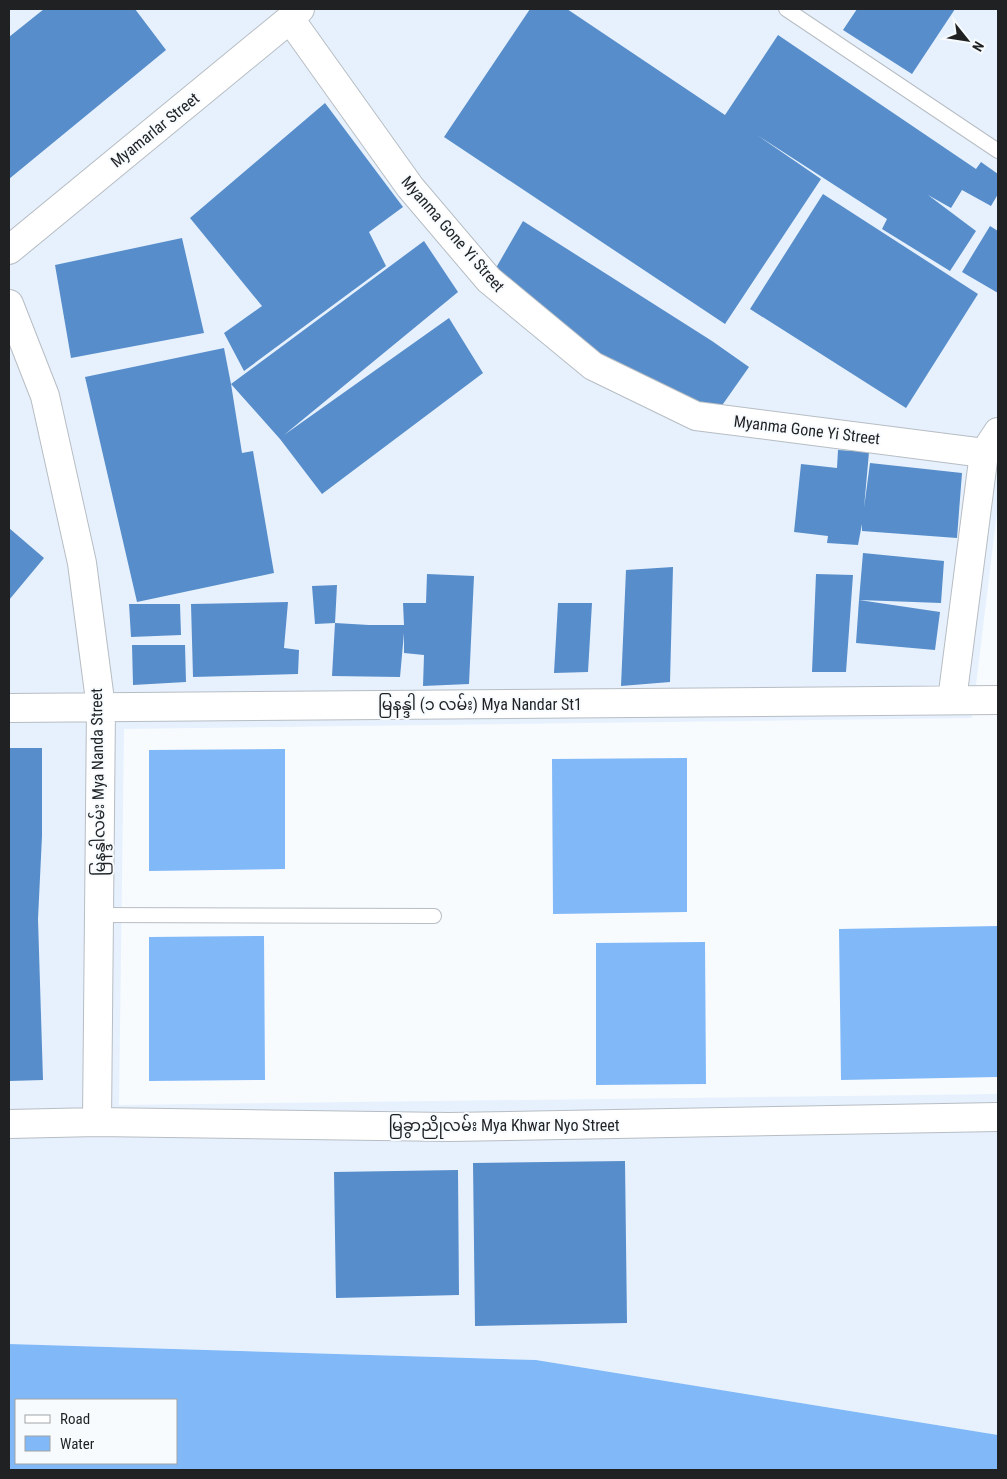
<svg xmlns="http://www.w3.org/2000/svg" width="1007" height="1479" viewBox="0 0 1007 1479" font-family="'Roboto Condensed','Noto Sans Myanmar',sans-serif">
	<rect width="100%" height="100%" fill="#f7fbfe"/>
	<!-- built -->
	<path fill="#e6f1fd" d="M9 9H998V504L972 718 124 729 119 1105 998 1094V1435L536 1360 9 1344Z"/>
	<!-- water -->
	<path fill="#80b8f8" fill-rule="evenodd" d="M285 749V869L149 871V750Z
		M687 758V912L553 914 552 759Z
		M998 926V1077L841 1080 839 929Z
		M264 936 265 1080 149 1081V937Z
		M705 942 706 1084 596 1085V943Z
		M9 1344 536 1360 998 1435V1470H9ZM176 1400V1463H16V1400Z"/>
	<!-- building -->
	<path fill="#578dca" d="M44 9H135L166 50 9 179V37Z
		M530 9H567L725 115 778 35 976 169 981 162 998 174V194L991 206 962 190 951 208 928 195 976 231 950 271 882 229 887 219 757 135 821 179 725 324 444 137Z
		M857 9H955L912 74 843 30Z
		M325 103 403 207 369 232 386 266 244 371 224 333 262 306 190 218Z
		M823 194 978 294 906 408 750 309Z
		M523 221 712 341 749 367 704 431 671 404 489 280Z
		M990 226 998 231V293L962 272Z
		M182 238 204 333 71 358 55 265Z
		M424 241 458 292 284 435 449 318 483 373 322 494 280 439 231 384 242 453 253 451 274 573 137 602 85 377 224 348 231 384Z
		M838 450 869 452 864 508 870 463 962 473 957 538 862 531V524L858 545 827 543 828 536 794 532 801 464 837 468Z
		M9 528 44 558 9 600Z
		M863 553 944 561 941 603 859 600 940 612 935 650 856 643 859 600Z
		M673 567 670 682 621 686 626 570Z
		M427 574 474 576 469 684 423 686 424 655 404 653V633L400 677 332 676 335 623 369 625H404L403 603H426Z
		M816 574 853 575 846 672H812Z
		M337 585 335 623 315 624 312 586Z
		M288 602 284 648 299 650 298 674 193 677 191 604Z
		M558 603H592L588 672 554 673Z
		M129 604H180L181 635 131 637Z
		M132 645H185L186 682 133 685Z
		M9 748H42V836L38 919 43 1080 9 1081Z
		M625 1161 627 1323 475 1326 473 1163Z
		M458 1170 459 1295 336 1298 334 1172Z"/>
	<g fill="none" stroke-linecap="round" stroke-linejoin="round">
		<!-- service casing -->
		<g stroke="#b7bdc3" stroke-width="16">
			<path id="service" d="M786 9 998 151
				M99 915 434 916"/>
		</g>
		<!-- minor casing -->
		<g stroke="#b7bdc3" stroke-width="30">
			<path id="minor" d="M290 19 410 187 489 280 593 366 696 416 984 453
				M9 250 290 19 300 9
				M9 304 45 396 82 563 101 708 97 1122
				M952 700 984 453 998 432
				M9 708 998 700
				M9 1124 97 1122 449 1127 998 1117"/>
		</g>
		<!-- service -->
		<use href="#service" stroke="#fff" stroke-width="14"/>
		<!-- minor -->
		<use href="#minor" stroke="#fff" stroke-width="28"/>
	</g>
	<g text-anchor="middle" dominant-baseline="central" stroke-width="4" stroke-linejoin="round" paint-order="stroke">
		<!-- street labels -->
		<g font-size="16" fill="#1f2123" stroke="#f7fbfe">
			<text transform="translate(155 130) rotate(-39)">Myamarlar Street</text>
			<text transform="translate(453 234) rotate(49)">Myanma Gone Yi Street</text>
			<text transform="translate(807 430) rotate(7)">Myanma Gone Yi Street</text>
			<text x="480" y="704">မြနန္ဒါ (၁ လမ်း) Mya Nandar St1</text>
			<text transform="translate(98 782) rotate(-91)">မြနန္ဒါလမ်း Mya Nanda Street</text>
			<text x="504" y="1125">မြခွာညိုလမ်း Mya Khwar Nyo Street</text>
		</g>
	</g>
	<!-- border -->
	<rect width="1007" height="1479" fill="none" stroke="#1f2123" stroke-width="20"/>
	<!-- legend -->
	<rect x="15" y="1399" width="162" height="65" fill="#f7fbfe" stroke="#a1a4a6"/>
	<rect x="25" y="1415" width="25" height="8" fill="#ffffff" stroke="#a1a4a6"/>
	<text x="60" y="1424" font-size="15" fill="#1f2123">Road</text>
	<rect x="25" y="1436" width="25" height="15" fill="#80b8f8" stroke="#a1a4a6"/>
	<text x="60" y="1449" font-size="15" fill="#1f2123">Water</text>
	<!-- north arrow -->
	<g transform="translate(967 40) rotate(120)" stroke="#f7fbfe" stroke-width="4" paint-order="stroke">
	<path d="M0-4L9 19L0 12L-9 19Z" fill="#1f2123"/>
	<text y="-8" font-size="14" font-weight="bold" text-anchor="middle" fill="#1f2123">N</text>
	</g>
</svg>
